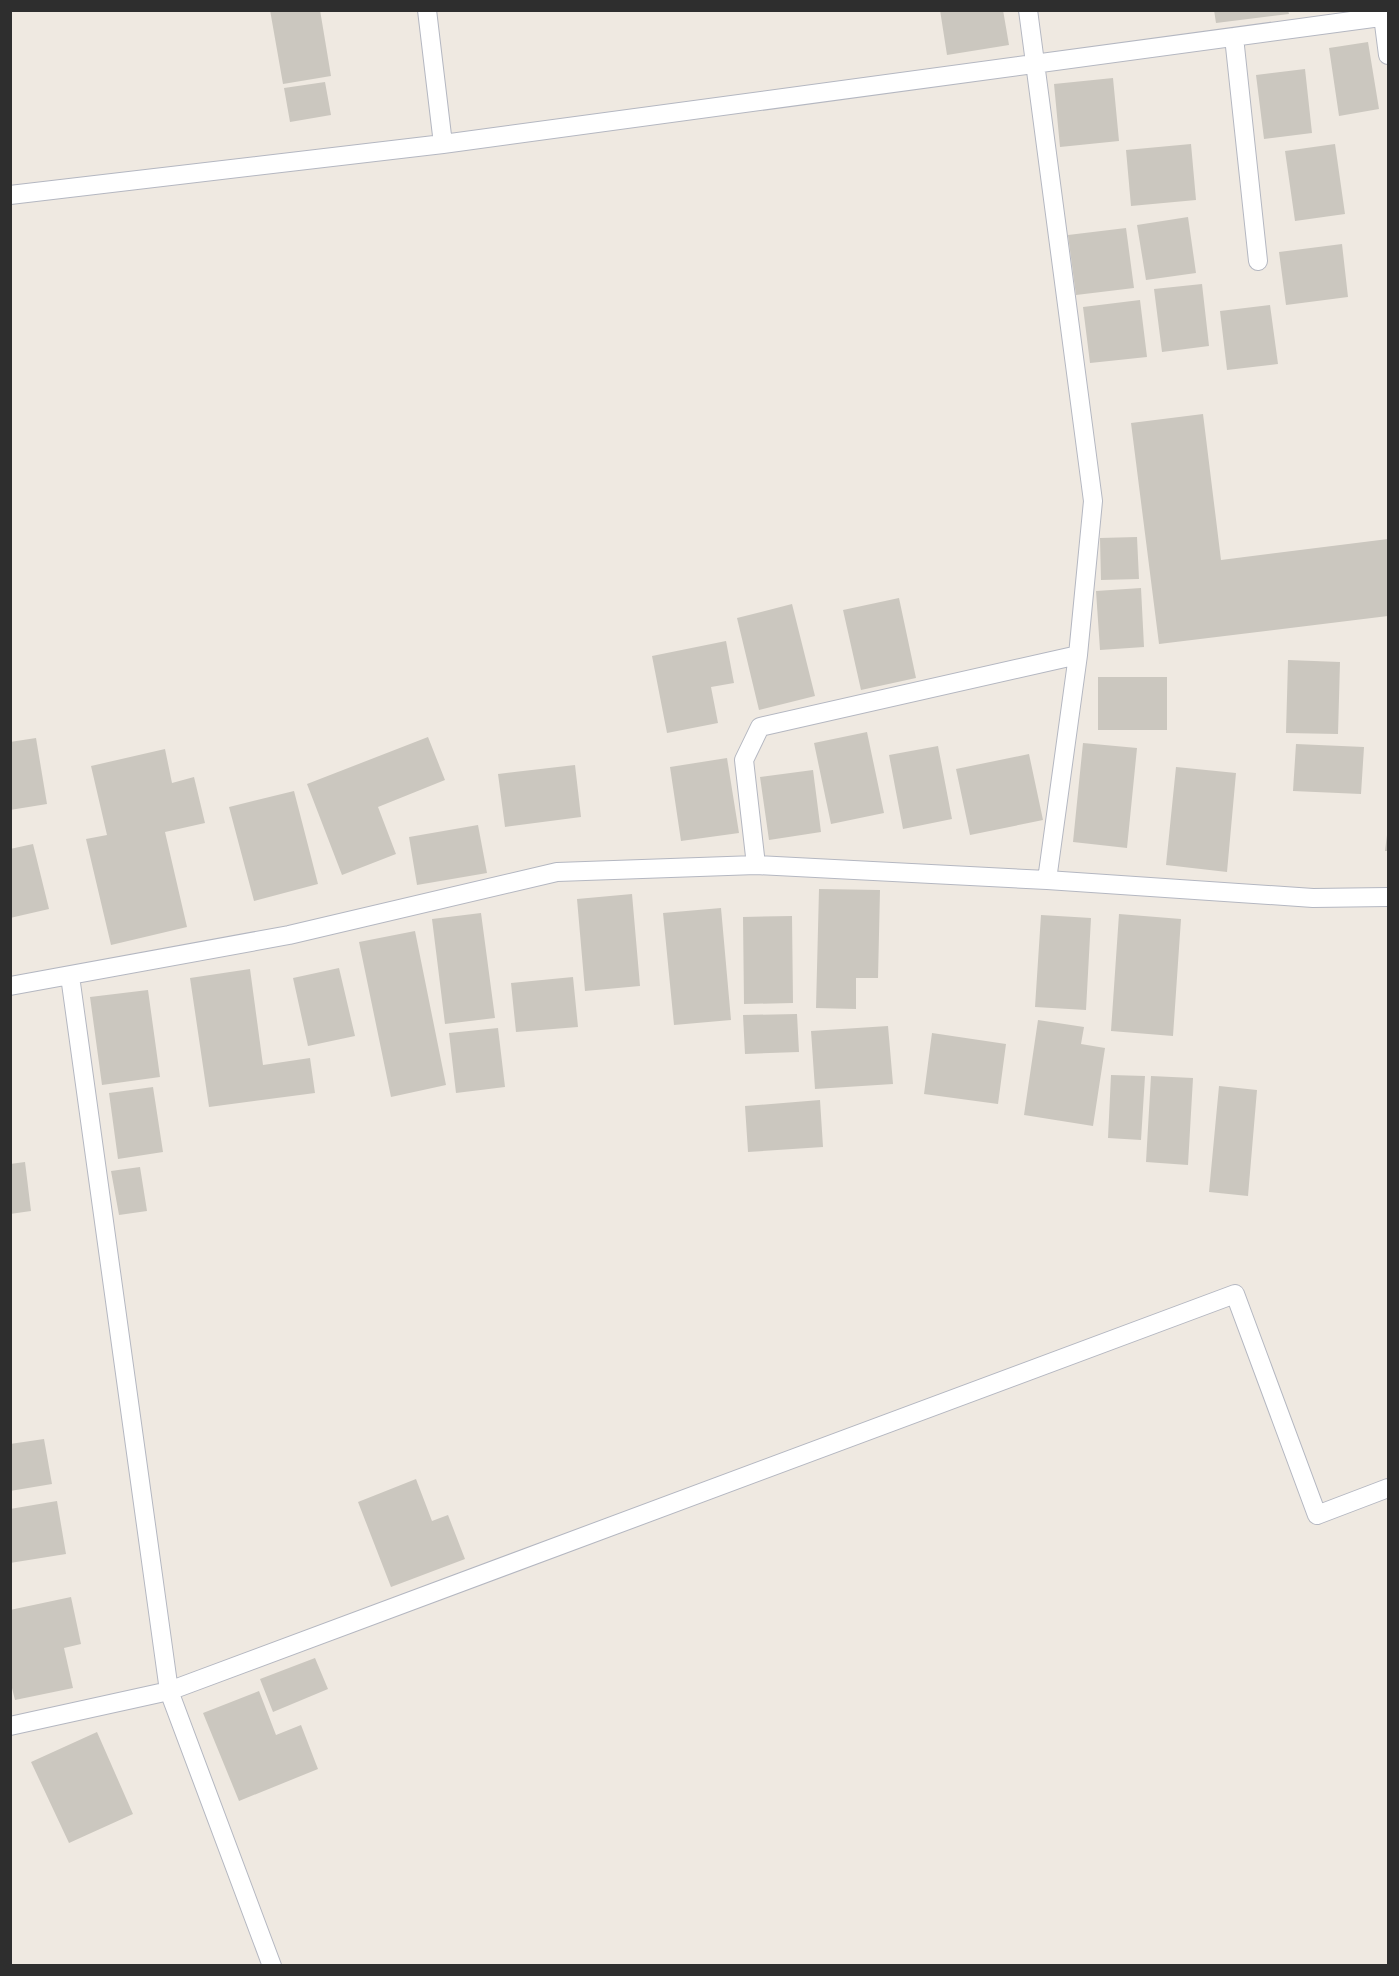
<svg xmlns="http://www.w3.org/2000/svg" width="1399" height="1976" viewBox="0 0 1399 1976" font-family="'Sofia Sans Condensed',sans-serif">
	<rect width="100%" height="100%" fill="#efe9e1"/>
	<!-- building -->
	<path fill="#cbc7bf" d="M270 10H320L331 76 283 84Z
		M940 10H1003L1009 45 947 55Z
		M1214 10H1288L1289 14 1216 23Z
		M1368 42 1379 109 1339 116 1329 48Z
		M1305 69 1312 133 1264 139 1256 75Z
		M1113 78 1119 141 1060 147 1054 84Z
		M325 82 331 115 290 122 284 88Z
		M1191 144 1196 200 1131 206 1126 150Z
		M1335 144 1345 214 1295 221 1285 151Z
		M1188 217 1196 273 1146 280 1137 225Z
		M1126 228 1134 288 1076 295 1068 235Z
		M1342 244 1348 297 1286 305 1279 252Z
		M1202 284 1209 346 1162 352 1154 289Z
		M1140 300 1147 357 1090 363 1083 307Z
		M1270 305 1278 364 1227 370 1220 311Z
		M1203 414 1221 560 1388 539V616L1159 644 1131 423Z
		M1137 537 1139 579 1101 580 1100 538Z
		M1141 588 1144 647 1100 650 1096 591Z
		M899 598 916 678 861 690 843 610Z
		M792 604 815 696 759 710 737 618Z
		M726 641 734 683 711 687 718 723 667 733 652 656Z
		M1288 660 1340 662 1338 734 1286 733Z
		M1098 677H1167V730H1098Z
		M867 732 884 813 831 824 814 743Z
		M428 737 445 780 378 807 396 854 342 875 307 784Z
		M36 738 47 804 10 810V742Z
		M1083 743 1137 748 1127 848 1073 842Z
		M1296 744 1364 747 1361 794 1293 791Z
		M938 746 952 819 903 829 889 755Z
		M165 749 172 783 194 777 205 823 165 832 187 927 111 945 86 839 107 835 91 766Z
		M1029 754 1043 820 970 835 956 769Z
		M727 758 739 833 681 841 670 767Z
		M575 765 581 817 505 827 498 774Z
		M1176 767 1236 773 1227 872 1166 865Z
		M813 770 821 832 769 840 760 777Z
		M294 791 318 884 254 901 229 807Z
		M478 825 487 873 417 885 409 837Z
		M1387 835H1388V851H1385Z
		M33 844 49 909 10 918V849Z
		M819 889 880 890 878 978H856V1009L816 1008Z
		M632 894 640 986 585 991 577 899Z
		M721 908 731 1020 674 1025 663 913Z
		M481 913 495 1018 445 1024 432 919Z
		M1119 914 1181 919 1173 1036 1111 1031Z
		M1041 915 1091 918 1086 1010 1035 1007Z
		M792 916 793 1003 744 1004 743 917Z
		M415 931 446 1085 391 1097 359 942Z
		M339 968 355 1036 308 1046 293 978Z
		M250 969 263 1065 310 1058 315 1093 209 1107 190 978Z
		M573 977 578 1027 516 1032 511 983Z
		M148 990 160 1077 102 1085 90 997Z
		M797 1014 799 1052 745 1054 743 1015Z
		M1038 1020 1084 1027 1081 1044 1105 1048 1093 1126 1024 1115Z
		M888 1026 893 1084 815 1089 811 1031Z
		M498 1028 505 1087 456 1093 449 1033Z
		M932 1033 1006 1044 998 1104 924 1094Z
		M1111 1075 1145 1076 1141 1140 1108 1138Z
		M1151 1076 1193 1078 1188 1165 1146 1162Z
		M1219 1086 1257 1090 1248 1196 1209 1192Z
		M153 1087 163 1152 118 1159 109 1093Z
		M820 1100 823 1147 748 1152 745 1106Z
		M25 1162 31 1211 10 1214V1164Z
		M140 1167 147 1211 119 1215 111 1171Z
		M44 1439 52 1484 10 1491V1444Z
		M416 1479 432 1521 448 1515 465 1559 391 1587 358 1502Z
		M57 1501 66 1554 10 1563V1509Z
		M71 1597 81 1644 64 1648 73 1688 15 1700 10 1680V1610Z
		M315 1658 328 1689 273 1712 260 1679Z
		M259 1691 276 1735 301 1725 318 1769 239 1801 203 1713Z
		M97 1732 133 1814 69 1843 31 1762Z"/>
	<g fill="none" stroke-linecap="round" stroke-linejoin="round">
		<!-- lane casing -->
		<g stroke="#b4b7c1" stroke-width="20">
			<path id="lane" d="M427 10 443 144
				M1028 10 1093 501 1078 655 1047 880
				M1383 16 1388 55
				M1234 37 1258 261
				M10 195 443 144 1388 16
				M756 865 744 760 760 727 1078 655
				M70 976 169 1691 272 1966
				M10 986 289 935 557 872 756 865 1047 880 1313 898 1388 897
				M10 1726 169 1691 1235 1294 1317 1515 1388 1488"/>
		</g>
		<!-- lane -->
		<use href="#lane" stroke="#fff" stroke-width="18"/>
	</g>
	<!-- border -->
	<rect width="1399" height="1976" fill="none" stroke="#2e2e2e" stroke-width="24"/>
</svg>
